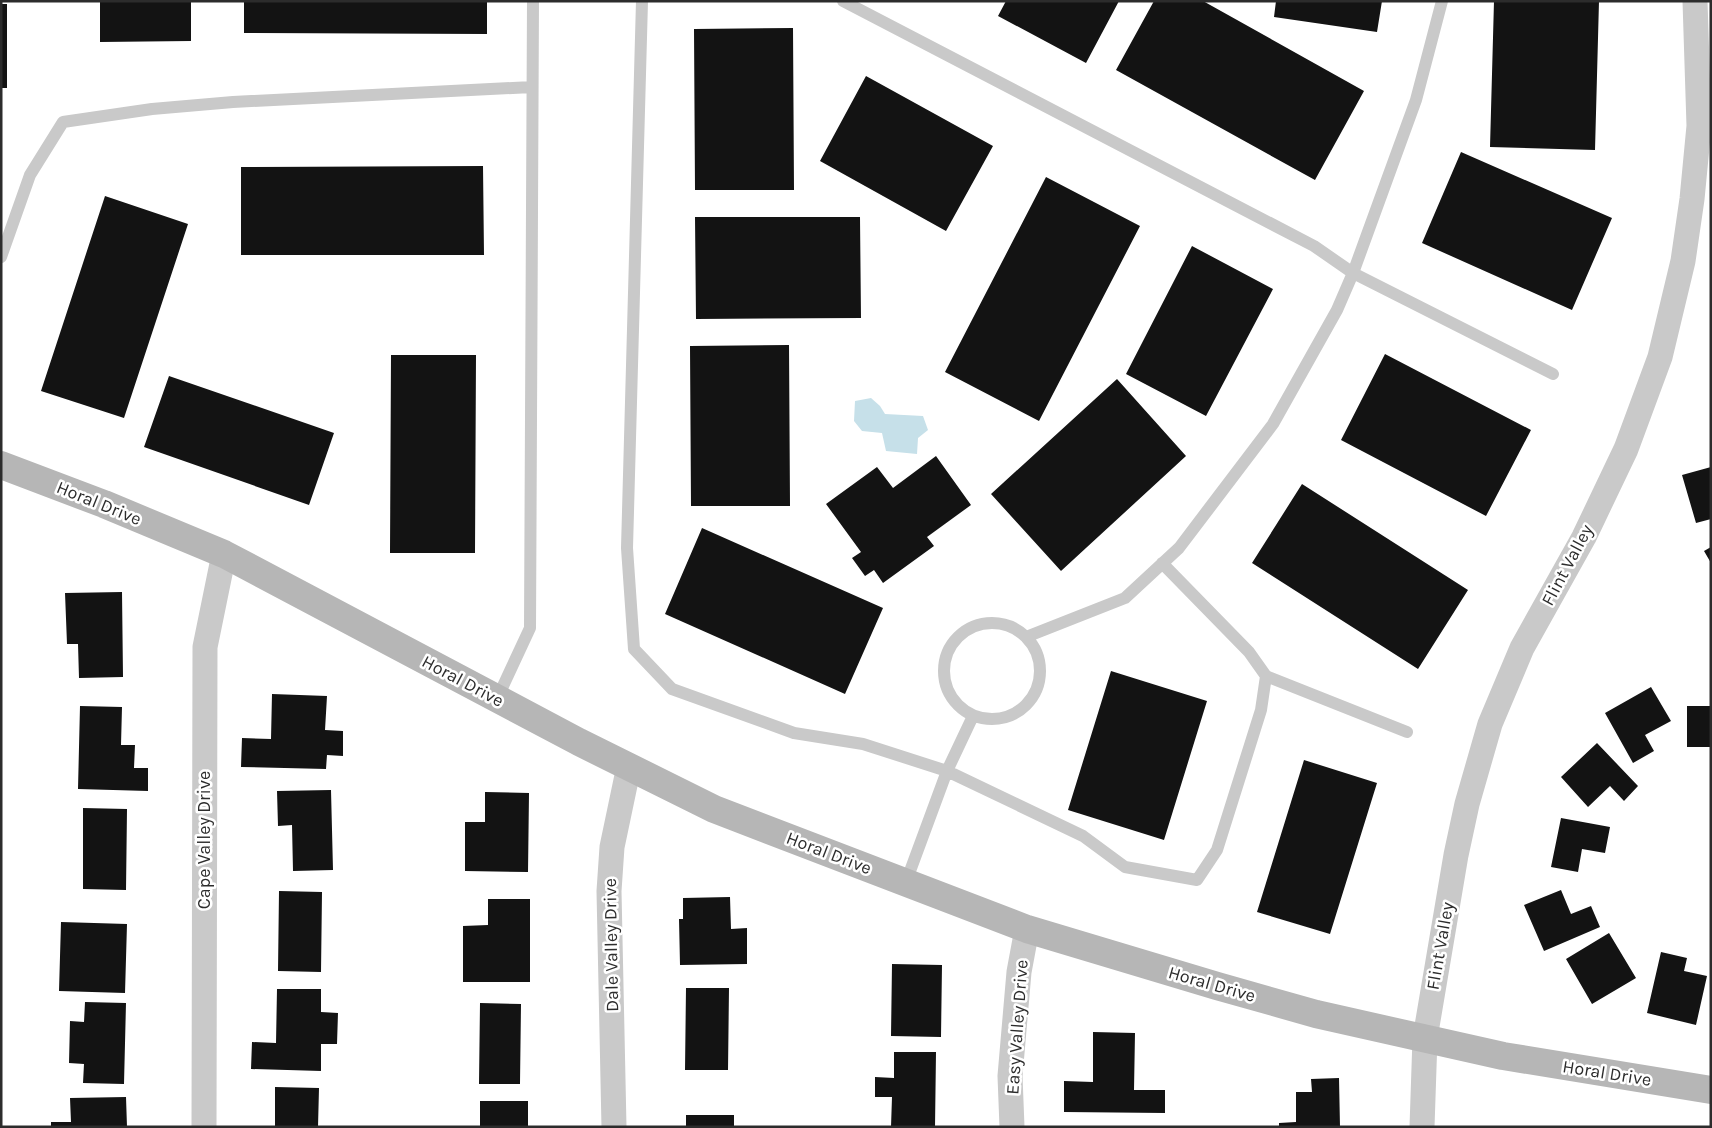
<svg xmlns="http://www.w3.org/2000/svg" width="1712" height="1128" viewBox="0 0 1712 1128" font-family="Karla,sans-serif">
	<rect width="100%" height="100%" fill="#fff"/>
	<!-- water -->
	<path fill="#c6e0e9" d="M871 398 880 406 885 414 923 416 928 430 918 438 917 454 886 451 882 433 862 431 854 421 855 401Z"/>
	<!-- building -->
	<path fill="#131313" d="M100 1H191V41L100 42Z
		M244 1H487V34L244 33Z
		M1006 1H1119L1086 63 998 16Z
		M1154 1H1203L1364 91 1315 180 1116 70Z
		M1276 1H1382L1377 32 1274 17Z
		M1494 1H1599L1595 150 1490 147Z
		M1 4H7V88H1Z
		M793 28 794 190H695L694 29Z
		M866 76 993 146 946 231 820 161Z
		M1461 152 1612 218 1572 310 1422 243Z
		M483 166 484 255H241V167Z
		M1046 177 1140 226 1039 421 945 372Z
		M105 196 188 224 124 418 41 391Z
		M695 217H860L861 318 696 319Z
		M1192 246 1273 289 1206 416 1126 374Z
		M789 345 790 506H691L690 346Z
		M1385 354 1531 430 1486 516 1341 440Z
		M391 355H476L475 553H390Z
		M169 376 334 433 309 505 144 447Z
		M1117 379 1186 456 1061 571 991 494Z
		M936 456 971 505 927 537 934 546 883 583 874 570 865 576 852 558 861 552 826 504 877 467 893 488Z
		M1711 467V519L1696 523 1682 475Z
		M1302 484 1468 590 1418 669 1252 563Z
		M702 528 883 608 845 694 665 614Z
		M1711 547V563L1704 551Z
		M122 592 123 677 79 678 78 644H67L65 593Z
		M1111 671 1207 701 1164 840 1068 810Z
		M1651 687 1671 721 1645 735 1654 751 1633 763 1605 713Z
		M272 694 327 696 325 730 343 731V756L327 755 326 769 241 767 242 738 271 739Z
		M80 706 122 707 121 745H135L134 768H148V791L78 789Z
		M1687 706H1711V747H1687Z
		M1597 743 1638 786 1624 801 1610 786 1588 807 1561 777Z
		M1304 760 1377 783 1330 934 1257 912Z
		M331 790 333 870 293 871 292 825 278 826 277 791Z
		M485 792 529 793 528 872 465 871V822H485Z
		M83 808 127 809 126 890 83 889Z
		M1561 818 1610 827 1605 853 1582 849 1578 872 1551 867Z
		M1561 890 1571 914 1591 906 1600 927 1544 951 1524 905Z
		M279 891 322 892 321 972 278 971Z
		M730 897 731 929 747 928V964L680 965 679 919H683V898Z
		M488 899H530V982H463V926L488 925Z
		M61 922 127 924 125 993 59 991Z
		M1609 933 1636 978 1592 1004 1566 959Z
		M1661 952 1687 958 1684 971 1707 976 1696 1025 1647 1013Z
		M892 964 942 965 941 1037 891 1036Z
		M686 988H729L728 1070H685Z
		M277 989H321V1012L338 1013 337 1044H321V1071L251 1069 252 1042 276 1043Z
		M85 1002 126 1003 124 1084 83 1083 84 1064 69 1063 70 1021 84 1022Z
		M480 1003 521 1004 520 1084H479Z
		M1093 1032 1135 1033 1134 1090H1165V1113L1064 1112V1081L1093 1082Z
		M894 1052H936L935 1127H891L892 1097H875V1077L894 1078Z
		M1339 1078 1340 1127H1279V1123L1296 1122V1092H1312L1311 1079Z
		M275 1087 319 1088 318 1127H275Z
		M126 1097 127 1127H51V1122H71L70 1098Z
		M480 1101H528V1127H480Z
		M686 1115H734V1127H686Z"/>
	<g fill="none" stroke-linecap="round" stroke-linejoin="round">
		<!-- lane -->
		<path stroke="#c9c9c9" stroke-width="12" d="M642 1 627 548 634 649 672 689 794 733 863 744 947 771 1083 836 1125 867 1197 880 1217 850 1261 710 1266 676 1249 652 1162 563
			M843 1 1314 246 1353 273 1553 374
			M1 257 30 175 63 122 152 109 233 102 532 87
			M944 671a48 48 0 1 1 96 0a48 48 0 1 1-96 0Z
			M1026 637 1125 598 1179 548 1273 424 1337 310 1353 273 1416 100 1442 1
			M1266 676 1407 732
			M497 699 530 628 533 1
			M906 882 947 771 973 716"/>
		<!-- street -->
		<path stroke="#c9c9c9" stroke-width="25" d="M204 1127 205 647 224 554
			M614 1127 609 891 612 847 629 766
			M1012 1127 1010 1076 1019 972 1027 929
			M1422 1127 1425 1038 1456 855 1467 804 1490 724 1522 648 1584 537 1626 449 1660 357 1683 261 1692 199 1699 126 1695 1"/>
		<!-- secondary -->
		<path stroke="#b6b6b6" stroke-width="28" d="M1 465 104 504 224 554 579 742 714 809 1027 929 1217 986 1316 1014 1503 1056 1711 1090"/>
	</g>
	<g text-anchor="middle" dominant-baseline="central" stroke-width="5" stroke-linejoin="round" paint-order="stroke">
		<!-- street labels -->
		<g font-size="18" fill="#2c2c2c" stroke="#fff">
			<text transform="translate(99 503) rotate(22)">Horal Drive</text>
			<text transform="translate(1567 565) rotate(-62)">Flint Valley</text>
			<text transform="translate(463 681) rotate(28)">Horal Drive</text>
			<text transform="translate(204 840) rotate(-90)">Cape Valley Drive</text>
			<text transform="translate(829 853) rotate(21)">Horal Drive</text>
			<text transform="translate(611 945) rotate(-91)">Dale Valley Drive</text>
			<text transform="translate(1440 946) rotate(-80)">Flint Valley</text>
			<text transform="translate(1212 984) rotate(16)">Horal Drive</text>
			<text transform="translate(1017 1027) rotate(-86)">Easy Valley Drive</text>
			<text transform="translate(1607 1073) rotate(9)">Horal Drive</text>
		</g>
	</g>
	<!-- border -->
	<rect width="1712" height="1128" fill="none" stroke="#2c2c2c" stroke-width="5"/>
</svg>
